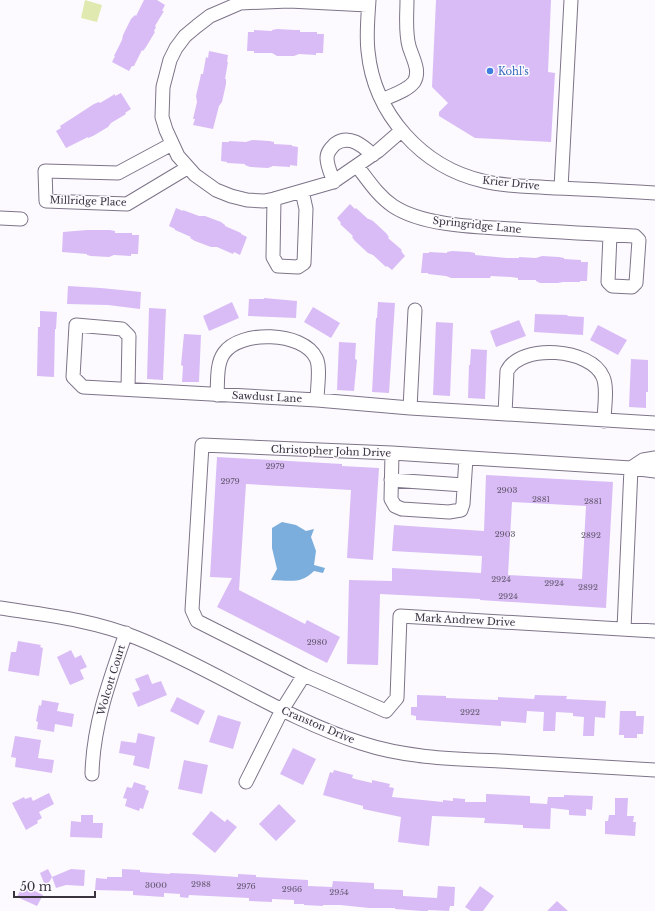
<svg xmlns="http://www.w3.org/2000/svg" width="655" height="911" viewBox="0 0 655 911" font-family="'Libre Baskerville',serif">
	<rect width="100%" height="100%" fill="#fcfafe"/>
	<!-- green -->
	<path fill="#e0eab0" d="M85 0 102 5 97 22 81 18Z"/>
	<!-- water -->
	<path fill="#7baedc" d="M282 522 296 525 306 531 314 529 311 537 316 551 314 565 325 568 323 573 314 571C300 585 289 580 271 580L277 569 272 548V528Z"/>
	<!-- building -->
	<path fill="#d9bcf6" fill-rule="evenodd" d="M144 0H157L165 5 162 11H164L155 26 156 27 154 31 155 32 146 47 143 51 142 50 134 66H132L129 71 112 62 115 56H114L122 40 123 35 131 19 135 15 136 16Z
		M436 0H551L548 72 555 73 551 142 475 138 439 116V112L448 103 432 87Z
		M277 29 295 30H300V32H317V34H324L323 53H316V55L299 54 294 56H277L272 53H254V51H247L248 32H254V30L272 31V30Z
		M209 51 228 55 227 62H228L225 79H226V84L222 102 219 106 213 129 193 125 195 119H193L197 102 196 96 200 79 201 74H203L206 57 208 58Z
		M121 93 131 109 125 113 126 114 111 123 108 127 93 136 88 138V137L66 148 56 131 61 128 60 126 94 104 99 102 100 103 115 94V96Z
		M252 140 269 141 274 142V144L292 145V146L298 147 297 166 290 165V167L273 166 268 168 250 167 245 165V164L227 163V162L221 161 222 142H229V141L246 142Z
		M350 204 355 209 356 208 368 219H369L373 221 386 233 389 237 388 238 402 250 401 251 405 256 392 270 387 266 386 267 373 255 368 253 355 241 352 237 353 236 340 224 341 223 337 218Z
		M176 208 183 211V210L199 216H205L221 222 225 225V226L241 233V234L247 237 240 255 234 252 233 254 217 247H211L195 241 190 238 191 237 175 230V229L169 226Z
		M87 230H110L115 231V233H132V235H139L138 254H131V256L114 255 109 257 91 256 87 255V254L62 252 63 232Z
		M452 251 470 252 475 253V255L507 258H519V257L536 258 542 256 559 257 564 258V259L581 260V262H588L587 281H580V282H563L558 283H540L536 281V280H518V278L511 277 491 276 490 278H451L446 276 428 274V273H421L423 253H429V252L447 253V252Z
		M68 286 101 288 141 292 140 309 108 305 67 304Z
		M264 298 297 301 296 318 248 316 249 299H264Z
		M232 302 239 318 209 331 203 316Z
		M378 302 395 303 389 393 372 392 376 318H377Z
		M313 307 340 323 331 338 304 322Z
		M149 308 166 309 163 380 147 379Z
		M40 311 57 312 56 329H55L54 377 37 376 38 327H40Z
		M535 314 568 315 567 316 584 317 583 335 534 332Z
		M519 320 526 336 496 347 490 331Z
		M436 322 453 323 450 396 433 395Z
		M598 325 627 340 618 355 590 340Z
		M184 334 201 335 199 382H182L183 366 181 365Z
		M339 342 356 343 355 359 357 360 354 391 337 390Z
		M471 349 487 350 485 399 468 398 469 365H470Z
		M631 359 648 360V392H646V408L629 407Z
		M217 457 342 464V466L379 468 373 560 347 558 351 490 246 484 239 590 305 624 307 620 340 637 327 663 217 607 232 578 210 577Z
		M486 475 613 482 606 608 480 600V599L380 594 378 665 347 664 349 580 392 581V568L481 573 482 556 392 551 394 525 484 531ZM512 502 586 506 582 579 508 575Z
		M18 641 41 645 40 647 43 648 39 676 8 671 11 652H16Z
		M71 650 75 658 81 655 87 667 80 670 84 679 70 685 57 657Z
		M148 674 152 684 161 681 167 695 138 707 132 693 140 690 135 679Z
		M417 695 446 696V698L498 700V697L534 699 535 695 567 696 566 699 606 701 605 718 595 717 594 736H583L584 717 573 716V713L556 712 555 731H543L544 712 527 711 526 723 501 721V726L416 720V716L411 715V707H417Z
		M177 697 205 711 198 725 170 711Z
		M42 700 59 703 57 711 74 714 72 727 55 724 54 732 37 729 38 722 36 721 39 705 41 706Z
		M620 711H636V716H644L643 734H637V738H624V735H619Z
		M218 715 241 722 233 749 209 742Z
		M138 733 155 737 149 769 133 765 135 756 119 753 121 741 136 743Z
		M15 736 41 740 38 758 54 760 52 773 15 767 16 758 11 757Z
		M293 748 316 759 303 785 280 774Z
		M184 760 208 765 202 794 178 789Z
		M334 770 353 775 352 778 355 779 372 783V780L390 784 389 787 394 788 392 797 443 802V800L453 801V798L465 799V802H486V794L530 796V803L547 804 548 797H564V795L593 796 592 810 586 809V816L569 815V810L551 808 550 829 523 828V825L484 823 485 818 432 816 429 846 398 842 401 817 363 809V806L323 795 330 772 333 773Z
		M134 782 146 786 145 789 149 791 143 809 140 808 139 811 125 806 127 799 123 798 127 787 132 788Z
		M49 793 54 804 39 812 42 818 37 821 38 823 26 830 12 803 24 797 25 799 31 797 33 801Z
		M615 798H628L627 816H634L633 822H636L635 836 605 834V821H608L609 815H615Z
		M279 804 296 821 276 841 259 824Z
		M211 811 225 822 227 819 237 827 215 853 192 834Z
		M81 815H93V823H103L102 838 70 837 71 821 81 822Z
		M48 869 52 877 46 888 40 873Z
		M71 869 85 870 84 886 66 885 56 888 52 877Z
		M122 869 140 870V872L170 874V873L193 874 238 877V874L256 875V877L308 880V886L332 887 333 881 374 883V889L403 890V896L437 898 438 886 455 887 454 906H450L449 911 428 910V911H422L395 909V908H369L340 905H323V906L304 905V904H294V900L272 899V902L249 901V898L189 895 188 898 180 897V894L164 893V897L133 895V891L95 890 96 878 107 879V877H122Z
		M23 885 43 895 37 906 17 897Z
		M480 886 494 896 483 911H471L465 907Z
		M557 901 568 911H547Z"/>
	<g fill="none" stroke-linecap="round" stroke-linejoin="round">
		<!-- minor casing -->
		<g stroke="#7e7489" stroke-width="15">
			<path id="minor" d="M369 0C368 17 366 35 368 51 374 114 422 167 483 181 506 187 531 186 555 188 588 189 622 191 655 193
				M368 5 289 1 240 3 210 16 197 26 185 36 176 48 170 60 163 87 162 117 166 130 178 156 195 175 216 190 231 196 247 200 264 201 274 199 333 182 378 151 401 131
				M382 100C392 95 407 91 414 82 421 71 412 57 409 46 405 31 407 15 407 0
				M172 144 118 173 45 171 46 201 127 204 187 168
				M357 166C368 180 378 196 393 206 423 226 478 227 514 229 554 232 595 234 635 236L639 240 636 283 632 287 612 286 608 282 610 235
				M334 182C331 174 327 166 327 158 327 152 331 148 335 144 349 134 362 145 373 155
				M561 188 571 0
				M274 199 273 257 278 266 298 267 304 263 306 209 302 191
				M0 218 21 219
				M128 389 129 336 122 329 76 325 73 377 83 387 317 400 410 408 655 423
				M217 395C218 382 216 364 224 353 240 330 303 331 316 358 321 367 317 389 317 400
				M410 408 415 310
				M505 414 507 371C521 343 591 348 603 377 608 388 604 409 604 421
				M392 453 391 499 395 506 402 509 449 512 461 510 463 504 466 458
				M631 468 643 460 655 458
				M655 471 631 468 392 453 202 445 192 610 197 621 304 675 386 711 397 698 400 616 655 631
				M391 480 464 485
				M0 608C46 615 94 620 137 638 214 669 283 718 361 743 406 758 454 759 500 761 552 764 603 767 655 770
				M624 629 631 468
				M92 774C93 725 110 679 126 633
				M246 782 282 710 304 675"/>
		</g>
		<!-- minor -->
		<use href="#minor" stroke="#fff" stroke-width="13"/>
	</g>
	<!-- markers -->
	<circle fill="#3f7fe0" stroke="#fcfafe" stroke-width="1.5" cx="490" cy="71" r="4"/>
	<g text-anchor="middle" dominant-baseline="central" stroke-width="3" stroke-linejoin="round" paint-order="stroke">
		<!-- number labels -->
		<g font-size="8" fill="#61566c">
			<text x="275" y="466">2979</text>
			<text x="230" y="481">2979</text>
			<text x="507" y="490">2903</text>
			<text x="541" y="499">2881</text>
			<text x="593" y="501">2881</text>
			<text x="505" y="534">2903</text>
			<text x="591" y="535">2892</text>
			<text x="501" y="579">2924</text>
			<text x="554" y="583">2924</text>
			<text x="588" y="587">2892</text>
			<text x="508" y="596">2924</text>
			<text x="317" y="642">2980</text>
			<text x="470" y="712">2922</text>
			<text x="201" y="884">2988</text>
			<text x="156" y="885">3000</text>
			<text x="246" y="886">2976</text>
			<text x="292" y="889">2966</text>
			<text x="339" y="892">2954</text>
		</g>
		<!-- shop labels -->
		<g font-size="10" fill="#366cbe" stroke="#fcfafe" text-anchor="start">
			<text x="498" y="71">Kohl's</text>
		</g>
		<!-- street labels -->
		<g font-size="10" fill="#39343e" stroke="#fcfafe">
			<text transform="translate(511 183) rotate(6)">Krier Drive</text>
			<text transform="translate(88 201) rotate(2)">Millridge Place</text>
			<text transform="translate(477 225) rotate(6)">Springridge Lane</text>
			<text transform="translate(267 397) rotate(3)">Sawdust Lane</text>
			<text transform="translate(331 451) rotate(2)">Christopher John Drive</text>
			<text transform="translate(465 620) rotate(3)">Mark Andrew Drive</text>
			<text transform="translate(111 680) rotate(-73)">Wolcott Court</text>
			<text transform="translate(318 725) rotate(23)">Cranston Drive</text>
		</g>
	</g>
	<!-- scale -->
	<path d="M14 891v6h81v-6" fill="none" stroke="#39343e" stroke-width="2"/>
	<text x="20" y="891" font-size="12" fill="#39343e" stroke="#fcfafe" stroke-width="3" paint-order="stroke">50 m</text>
</svg>
